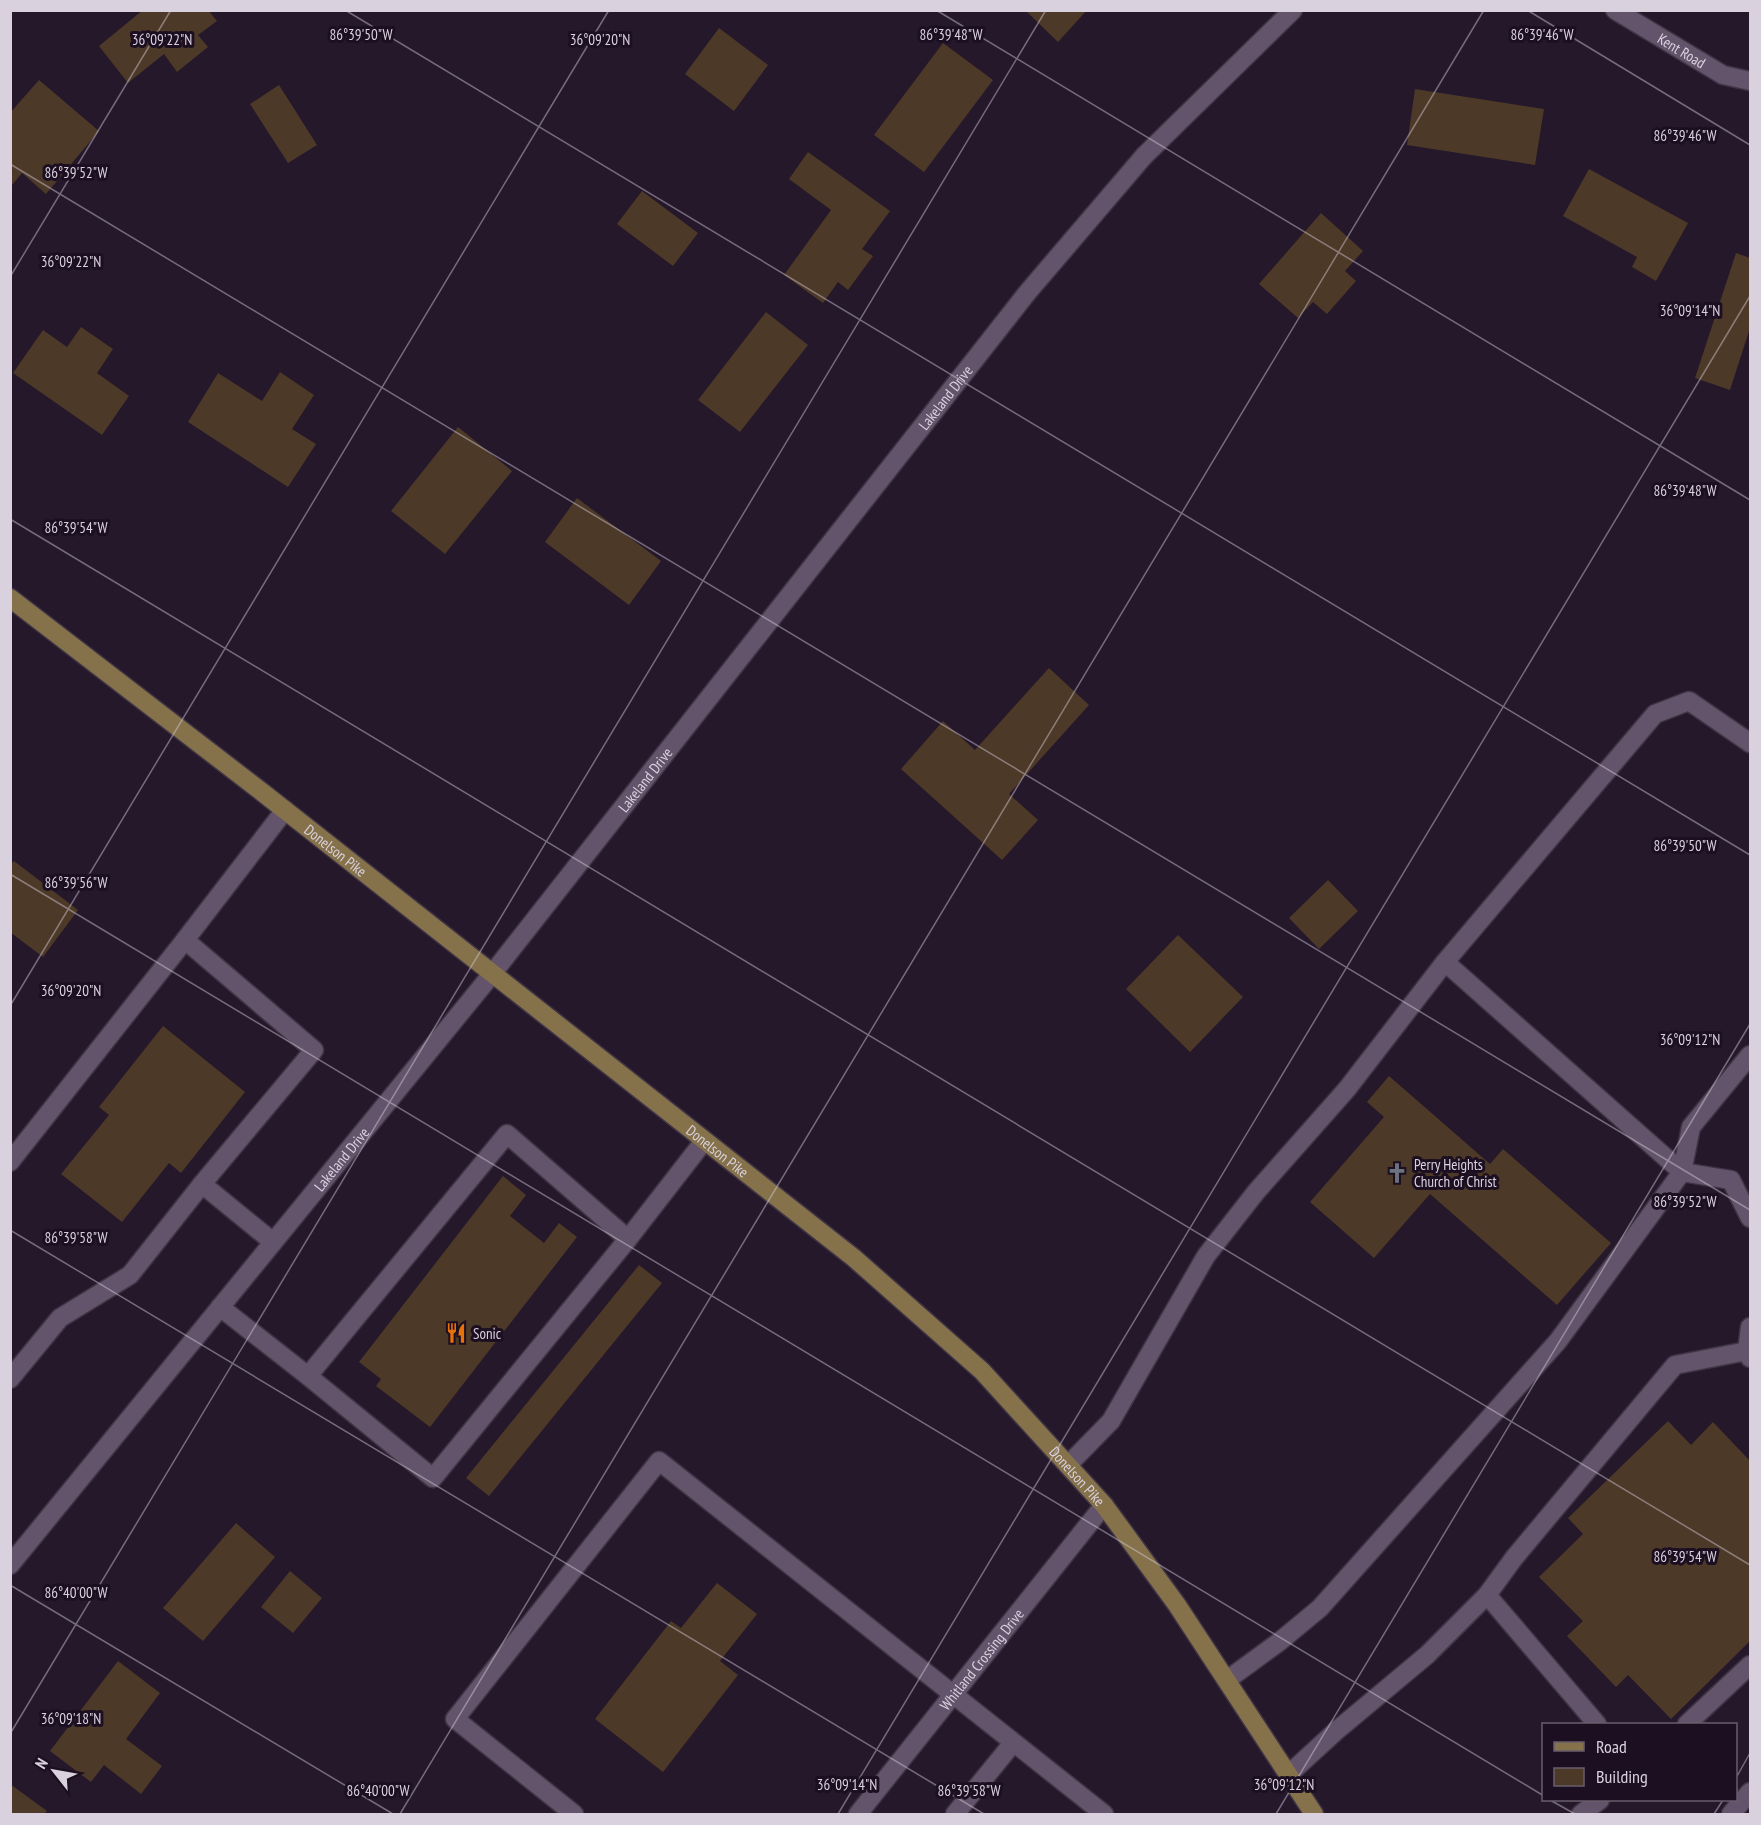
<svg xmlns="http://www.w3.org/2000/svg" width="1761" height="1825" viewBox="0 0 1761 1825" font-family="'PT Sans Narrow',sans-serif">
	<rect width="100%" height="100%" fill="#25182b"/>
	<!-- building -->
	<path fill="#4d3927" d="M143 10H208L217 21 198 35 208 47 177 72 164 54 128 83 99 46Z
		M1025 10H1087L1058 42Z
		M719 28 768 65 734 111 685 74Z
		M943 43 993 80 924 172 874 135Z
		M39 80 99 131 46 194 22 173 12 185 10 184V113Z
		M279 85 317 145 288 163 250 104Z
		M1415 89 1544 109 1535 165 1407 145Z
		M808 152 890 211 862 249 873 256 848 290 838 282 823 303 784 275 831 210 789 179Z
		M1589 169 1688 223 1656 281 1632 267 1637 257 1563 216Z
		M642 191 698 233 673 266 617 224Z
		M1321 213 1363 251 1345 271 1356 281 1327 314 1313 302 1298 318 1259 284Z
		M1736 253 1750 258V328L1730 390 1695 378Z
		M766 312 808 345 740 432 698 400Z
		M81 327 113 349 97 373 129 396 102 435 13 373 43 330 67 347Z
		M280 372 314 395 292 429 316 444 288 487 188 422 218 373 262 401Z
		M458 427 512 471 445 554 391 511Z
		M577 498 661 561 629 605 545 542Z
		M1049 668 1089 705 1009 794 1038 820 1002 860 901 769 943 721 975 750Z
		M14 861 78 910 43 957 10 932V865Z
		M1328 880 1358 911 1319 949 1289 918Z
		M1178 935 1243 997 1190 1052 1126 989Z
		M163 1026 245 1092 181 1173 169 1163 122 1222 61 1174 109 1115 99 1107Z
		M1389 1076 1490 1164 1503 1149 1611 1243 1557 1305 1430 1194 1374 1258 1310 1202 1384 1117 1367 1102Z
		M503 1176 526 1195 510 1216 544 1243 559 1223 577 1237 430 1427 376 1386 381 1379 359 1362Z
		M639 1265 662 1283 489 1496 466 1478Z
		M1668 1421 1691 1445 1713 1422 1750 1461V1641L1671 1719 1628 1675 1616 1687 1567 1636 1583 1621 1539 1577 1583 1534 1568 1518Z
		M236 1523 275 1557 203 1641 163 1608Z
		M290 1571 322 1598 293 1633 261 1607Z
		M717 1583 757 1614 720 1661 738 1675 663 1772 595 1719 671 1621 681 1628Z
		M118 1661 160 1693 126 1739 162 1766 141 1794 104 1765 91 1782 50 1751Z
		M10 1784 47 1811 44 1814H10Z"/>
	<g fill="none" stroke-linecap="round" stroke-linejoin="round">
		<!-- minor casing -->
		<g stroke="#3f3444" stroke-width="21">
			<g id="minor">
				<path id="s1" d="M1615 10 1723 75 1750 81"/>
				<path d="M1445 962 1655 714 1689 701 1750 743"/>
				<path d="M1750 1055 1691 1127 1682 1172 1731 1180 1750 1218"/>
				<path d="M10 1162 185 940"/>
				<path d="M273 1242 202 1184 314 1050 185 940 285 810"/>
				<path d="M220 1307 308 1376 433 1478 628 1239 704 1141"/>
				<path d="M1747 1351 1750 1327"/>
				<path d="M308 1376 507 1134 628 1239"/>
				<path d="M10 1379 60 1318 130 1275 202 1184"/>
				<path d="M1068 1465 1111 1421 1206 1256 1256 1192 1347 1089 1445 962 1682 1172 1558 1341 1320 1608 1279 1642 1227 1680"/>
				<path id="s2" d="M10 1565 492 974 1027 293 1144 156 1293 10"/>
				<path d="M1487 1595 1597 1724"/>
				<path d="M1687 1724 1750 1665"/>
				<path d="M1288 1775 1336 1731 1427 1655 1487 1595 1514 1558 1675 1365 1747 1351 1750 1358"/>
				<path d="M574 1814 455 1719 659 1461 1104 1814"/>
				<path id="s3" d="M858 1814 1104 1505"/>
				<path d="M955 1814 1013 1743"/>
				<path d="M1581 1814 1600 1800"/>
				<path d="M1731 1814 1750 1792"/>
			</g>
		</g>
		<!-- major casing -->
		<g stroke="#3f3444" stroke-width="21">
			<g id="major">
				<path id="s4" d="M10 598 262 792 854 1258 982 1371 1104 1505 1177 1605 1314 1814"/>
			</g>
		</g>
		<!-- minor -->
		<use href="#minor" stroke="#64546b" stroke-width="18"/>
		<!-- major -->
		<use href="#major" stroke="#85724a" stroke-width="18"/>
	</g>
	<!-- ticks -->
	<path fill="none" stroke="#dad1df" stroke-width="1.5" stroke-opacity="0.45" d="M345 10 1750 855M936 10 1750 500M1527 10 1750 145M10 164 1750 1210M10 277 171 10M10 519 1750 1565M10 874 1544 1796M10 1006 609 10M10 1230 984 1814M10 1585 393 1814M10 1734 1046 10M1736 1778 1750 1753M1550 1800 1575 1814M400 1814 1484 10M838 1814 1750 296M1276 1814 1750 1024M1714 1814 1723 1800"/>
	<!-- icons -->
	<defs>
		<g id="church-bare" transform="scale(1.62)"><path d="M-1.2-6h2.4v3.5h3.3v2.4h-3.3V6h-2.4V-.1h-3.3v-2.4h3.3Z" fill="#6b7280" stroke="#1c0f21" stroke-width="2.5" paint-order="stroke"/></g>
		<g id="restaurant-bare" transform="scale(1.62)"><path d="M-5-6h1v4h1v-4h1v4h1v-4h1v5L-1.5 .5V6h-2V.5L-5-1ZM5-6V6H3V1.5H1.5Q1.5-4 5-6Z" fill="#e8710a" stroke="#1c0f21" stroke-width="2.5" paint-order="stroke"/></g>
	</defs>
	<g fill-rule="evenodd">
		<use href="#church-bare" x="1397" y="1173"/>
		<use href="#restaurant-bare" x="456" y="1333"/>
	</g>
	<g text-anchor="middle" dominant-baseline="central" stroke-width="6" stroke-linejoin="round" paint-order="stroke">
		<!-- street labels -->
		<g font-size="15" fill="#dad1df" stroke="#1c0f21">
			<text stroke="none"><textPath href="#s1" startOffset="78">Kent Road</textPath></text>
			<text stroke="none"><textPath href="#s2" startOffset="1496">Lakeland Drive</textPath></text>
			<text stroke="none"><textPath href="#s2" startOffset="1010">Lakeland Drive</textPath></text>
			<text stroke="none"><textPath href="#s4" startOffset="412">Donelson Pike</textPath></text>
			<text stroke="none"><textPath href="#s4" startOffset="898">Donelson Pike</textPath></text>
			<text stroke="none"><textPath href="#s2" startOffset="524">Lakeland Drive</textPath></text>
			<text stroke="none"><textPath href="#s4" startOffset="1384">Donelson Pike</textPath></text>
			<text stroke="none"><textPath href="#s3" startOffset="198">Whitland Crossing Drive</textPath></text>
		</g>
		<!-- poi labels -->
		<g font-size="15" fill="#dad1df" stroke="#1c0f21" text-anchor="start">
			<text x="1414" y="1164">Perry Heights<tspan x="1414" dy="17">Church of Christ</tspan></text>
			<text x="473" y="1333">Sonic</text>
		</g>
	</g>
	<g font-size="15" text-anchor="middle" fill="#dad1df" stroke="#1c0f21" stroke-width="6" stroke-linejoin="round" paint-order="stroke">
		<text x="361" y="40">86°39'50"W</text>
		<text x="951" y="40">86°39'48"W</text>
		<text x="1542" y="40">86°39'46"W</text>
		<text x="162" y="45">36°09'22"N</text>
		<text x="600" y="45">36°09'20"N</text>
		<text x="1685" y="141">86°39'46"W</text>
		<text x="76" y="178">86°39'52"W</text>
		<text x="71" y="267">36°09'22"N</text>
		<text x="1690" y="316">36°09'14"N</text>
		<text x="1685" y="496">86°39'48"W</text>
		<text x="76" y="533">86°39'54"W</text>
		<text x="1685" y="851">86°39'50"W</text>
		<text x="76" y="888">86°39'56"W</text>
		<text x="71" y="996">36°09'20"N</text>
		<text x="1690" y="1045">36°09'12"N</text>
		<text x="1685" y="1207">86°39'52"W</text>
		<text x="76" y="1243">86°39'58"W</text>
		<text x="1685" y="1562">86°39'54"W</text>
		<text x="76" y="1598">86°40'00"W</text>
		<text x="71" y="1724">36°09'18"N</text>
		<text x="847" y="1790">36°09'14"N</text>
		<text x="1284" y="1790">36°09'12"N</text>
		<text x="378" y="1796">86°40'00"W</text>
		<text x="969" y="1796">86°39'58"W</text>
	</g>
	<!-- border -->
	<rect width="1761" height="1825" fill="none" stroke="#dad1df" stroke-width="24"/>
	<!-- legend -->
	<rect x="1542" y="1723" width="195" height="78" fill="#1c0f21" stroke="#685d6d" stroke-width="1.5"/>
	<rect x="1554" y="1742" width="30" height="9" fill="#85724a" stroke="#685d6d" stroke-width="1.5"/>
	<text x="1596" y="1753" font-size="18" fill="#dad1df">Road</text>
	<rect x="1554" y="1768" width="30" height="18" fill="#4d3927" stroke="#685d6d" stroke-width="1.5"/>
	<text x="1596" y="1783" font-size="18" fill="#dad1df">Building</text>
	<!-- north arrow -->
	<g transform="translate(54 1771) rotate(301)" stroke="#1c0f21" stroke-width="4.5" paint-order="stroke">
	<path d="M0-4.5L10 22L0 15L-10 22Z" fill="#dad1df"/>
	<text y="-9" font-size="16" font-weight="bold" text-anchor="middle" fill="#dad1df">N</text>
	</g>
</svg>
